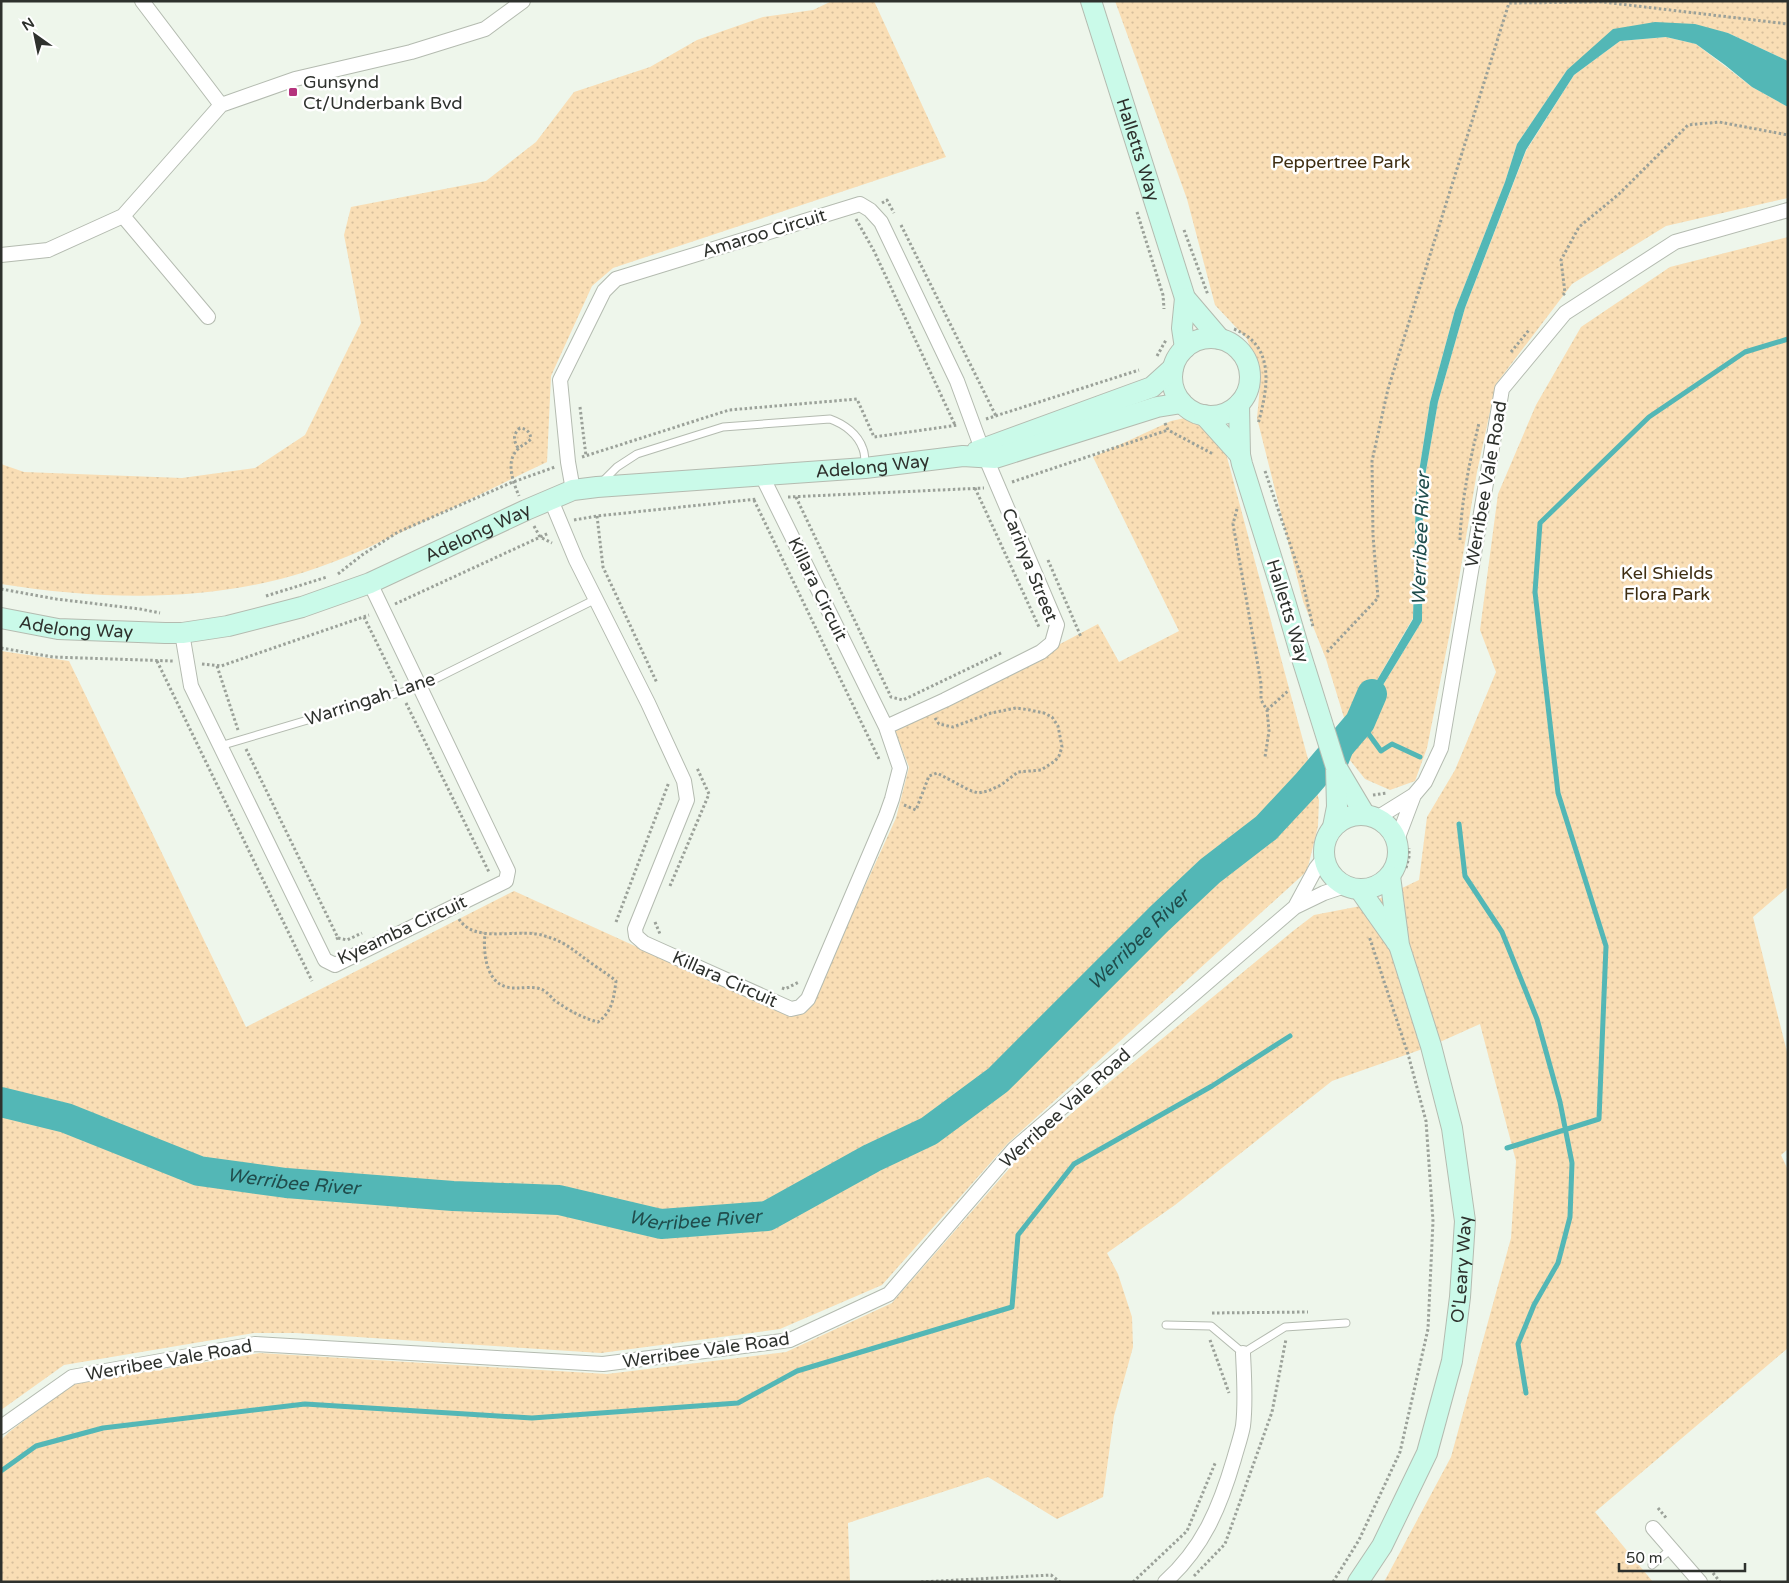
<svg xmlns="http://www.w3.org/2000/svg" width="1789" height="1583" viewBox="0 0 1789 1583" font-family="'Varela Round',sans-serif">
	<defs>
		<pattern id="park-dots" width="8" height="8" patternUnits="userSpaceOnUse" patternTransform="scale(1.25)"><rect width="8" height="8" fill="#f9deb5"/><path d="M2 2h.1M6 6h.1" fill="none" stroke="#d6bf9c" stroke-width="1.8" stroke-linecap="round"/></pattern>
	</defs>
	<rect width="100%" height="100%" fill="#eef6eb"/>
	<!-- park -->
	<path fill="url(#park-dots)" d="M832 1H874L946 157 613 268 592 286 551 376 547 462C507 481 467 501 427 520 387 539 348 558 305 572 206 603 102 600 1 584V464L24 472 182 478 255 468 305 435 361 323 344 235 351 207 486 181 536 142 574 92 650 67 697 40 763 17 813 10Z
		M1115 1H1788V61L1728 33 1655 22 1567 70 1517 144 1505 182 1455 310 1430 402 1416 491 1413 618 1366 699 1350 737 1326 659 1303 601 1257 418 1261 376 1247 339 1215 305 1187 199Z
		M1666 37 1696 44 1752 87 1788 107V198L1666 226 1572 284 1496 384 1477 472 1450 632 1427 748 1415 781 1390 790 1365 779 1349 759 1372 703 1422 621 1423 488 1438 402 1465 308 1526 151 1574 75 1620 41Z
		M1788 237V887L1753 917 1788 1056V1149L1781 1155 1788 1170V1348L1595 1512 1653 1582H1384L1451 1457 1511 1238 1516 1161 1480 1024 1431 1046 1332 1081 1175 1205 1107 1253 1118 1274 1132 1317 1133 1347 1114 1416 1103 1497 1057 1519 988 1477 848 1523 850 1582H1V1440L9 1432 73 1384 260 1353 607 1374 786 1352 892 1303 1021 1155 1293 931 1314 915 1366 905 1419 880 1427 817 1455 770 1496 672 1480 630 1498 494 1536 405 1581 327 1670 267Z
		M1185 418 1204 421 1224 446 1319 800 1318 826 1307 871 1008 1143 882 1285 780 1329 601 1353 296 1333H254L64 1365 1 1410V651L69 661 246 1027 514 891 789 1016 800 1013 810 1007 896 818 909 767 895 731 1098 624 1119 662 1179 631 1093 457 1171 421Z"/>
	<!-- water -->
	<path fill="#53b7b6" d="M1655 22 1695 24 1728 33 1788 61V107L1752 87 1725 65 1696 44 1666 37 1620 41 1574 75 1526 150 1465 308 1438 402 1423 488 1422 621 1372 703 1346 770 1339 765 1366 699 1413 619 1416 491 1430 402 1455 310 1505 182 1517 144 1567 70 1613 29Z"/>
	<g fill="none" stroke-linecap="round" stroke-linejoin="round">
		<!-- stream -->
		<path stroke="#53b7b6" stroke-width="5" d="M1360 722 1381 751 1392 744 1420 757
			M1459 824 1465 876 1502 932 1537 1019 1560 1102 1572 1163 1570 1217 1558 1263 1534 1305 1518 1344 1526 1393
			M1507 1148 1599 1119 1606 946 1558 793 1535 592 1540 523 1649 417 1745 352 1788 339
			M1 1471 36 1446 103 1428 305 1404 532 1418 738 1403 797 1371 1012 1307 1018 1235 1074 1164 1212 1086 1290 1036"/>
		<!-- river -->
		<path stroke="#53b7b6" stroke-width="30" id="s1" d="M1 1102 66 1118 199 1171 286 1183 453 1196 559 1200 661 1224 767 1216 872 1158 929 1131 998 1080 1159 919 1210 871 1266 828 1307 784 1360 722 1372 694"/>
		<!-- lane casing -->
		<g stroke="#b4bbb0" stroke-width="9">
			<path id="lane" d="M601 483 617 467 637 454 723 427 830 419C844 424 858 434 863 449 865 454 865 460 865 466
				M220 746 419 687 596 599
				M1166 1325 1211 1326 1243 1353 1285 1327 1346 1323
				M1652 1565 1671 1549"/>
		</g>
		<!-- street casing -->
		<g stroke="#b4bbb0" stroke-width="16">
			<path id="street" d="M142 1 221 105
				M123 216 208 317
				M1 255 48 250 123 216 221 105 295 79 411 52 485 29 523 1
				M573 490 568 462 560 380 604 291 616 279 860 204 870 210 881 222 957 381 982 449 1057 625 1052 643 1041 652 945 700 886 727
				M551 500 576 560 648 703 684 781 687 800 635 929 636 936 644 943 791 1009 800 1007 808 999 886 816 892 799 900 768 886 727 762 476
				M182 633 191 686 325 960 335 965 506 881 508 871 370 583
				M1377 818 1414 795
				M1397 840 1414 795 1425 782 1441 748 1502 389 1565 313 1675 242 1788 210
				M1295 907 1316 868 1324 858
				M1 1427 72 1377 255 1344 603 1364 790 1340 889 1294 1014 1149 1295 907 1324 893 1345 886
				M1653 1528 1700 1582
				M1165 1582C1203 1548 1220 1507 1234 1459 1237 1448 1241 1437 1243 1426 1246 1402 1244 1377 1243 1353"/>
		</g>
		<!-- secondary casing -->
		<g stroke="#b4bbb0" stroke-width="22">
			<g id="secondary">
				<path id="s2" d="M1091 1 1185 298 1220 339"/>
				<path d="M1185 298 1182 328 1185 348"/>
				<circle cx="1211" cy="377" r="39"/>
				<path d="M1239 404 1240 455 1242 464 1285 601 1299 649"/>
				<path d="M1204 415 1240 455"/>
				<path d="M977 451 1152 387 1173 368"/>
				<path id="s3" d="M1 618 58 629 165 633H182L228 626 302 607 370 583 526 510 573 490 597 487 865 468 963 456 995 458 1157 407 1182 403"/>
				<path d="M1337 768 1365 815"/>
				<circle cx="1361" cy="852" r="37"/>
				<path d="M1333 827 1337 807 1336 767"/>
				<path d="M1360 890 1398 944"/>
				<path id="s4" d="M1358 1582 1382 1546 1427 1453 1452 1361 1460 1297 1465 1221 1452 1128 1431 1046 1399 945 1390 876"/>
			</g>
		</g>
		<!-- path -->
		<path stroke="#9ba199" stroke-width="3" stroke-dasharray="2.5 2.5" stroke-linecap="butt" d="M882 203 887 200 894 213
			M1137 212 1163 295 1164 309
			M856 219 874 251 955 425
			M901 225 996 416
			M1184 230 1208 295
			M1563 295 1565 293 1561 260 1579 227 1619 194 1688 125 1719 122 1788 135
			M1234 329C1276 346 1268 388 1258 424
			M1511 352 1529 330
			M1157 356 1166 340
			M580 407 586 456
			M986 419 1139 370
			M1165 423 1168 430 1213 454
			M518 448C513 440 513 434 520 428 527 429 530 432 531 439 526 444 522 445 518 449 505 461 513 482 519 496
			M582 457 729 410 857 399 874 437 958 425
			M1265 471 1302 579 1313 627
			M1012 482 1168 430
			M975 488 1039 627
			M788 497 984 488
			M796 497 891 697 903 700 1003 652
			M754 500 879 759
			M1237 509 1233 524 1256 654 1261 684V700L1267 710 1269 731 1265 757
			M597 516 603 567 657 683
			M574 520 597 516 757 499
			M534 526 540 537 552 543
			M1460 540C1461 502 1470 460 1479 423
			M1048 560 1081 637
			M338 574 362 555 398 532 513 482 555 467
			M1 589 56 599 140 609 160 613
			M266 596 327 577
			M395 604 549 533
			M364 617 397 684
			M1 648 53 657 173 661
			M1327 652 1378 598 1373 535 1372 461 1388 389 1509 3 1603 2 1788 24
			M157 661 312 981
			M202 664 221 666 369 615
			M217 666 238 730
			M406 703 489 872
			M1267 710 1288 691
			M246 749 338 938 336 939
			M1373 795 1387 793
			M904 805 916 810 929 776 937 773 969 790 978 793 988 791 1001 785 1018 772 1041 770 1055 761 1059 756 1062 747 1058 726 1052 717 1044 713 1030 710 1016 708 991 713 953 727 939 724 935 718
			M1406 868 1409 857V848
			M670 886 709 794 697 768
			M459 919C475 945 520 927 545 936 566 942 574 951 591 963 599 969 608 974 616 981 614 998 612 1012 598 1022 582 1018 568 1010 554 1000 551 997 547 992 543 990 535 986 524 988 516 988 486 989 483 955 485 933
			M616 922 669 782
			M655 922 660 934
			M338 938 347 940 362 933
			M782 988 785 989 799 982
			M1212 1313 1308 1312
			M1210 1340 1229 1393
			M1658 1508 1667 1519
			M1713 1573 1720 1582
			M1194 1576 1225 1544 1272 1412 1286 1339
			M921 1582 1051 1575 1060 1582
			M1133 1582 1187 1531 1216 1461
			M1333 1582 1359 1540 1400 1452 1428 1329 1433 1221 1426 1121 1408 1054 1369 936"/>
		<!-- lane -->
		<use href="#lane" stroke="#fff" stroke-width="7"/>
		<!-- street -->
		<use href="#street" stroke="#fff" stroke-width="14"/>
		<!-- secondary -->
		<use href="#secondary" stroke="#cafae9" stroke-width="20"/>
		<!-- secondary-bridge casing -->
		<g stroke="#b4bbb0" stroke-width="22" stroke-linecap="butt">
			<path id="secondary-bridge" d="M1299 649 1336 767"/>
		</g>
		<!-- secondary-bridge -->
		<use href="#secondary-bridge" stroke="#cafae9" stroke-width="20"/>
	</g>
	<!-- markers -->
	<rect fill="#b5337d" stroke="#fff" stroke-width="2" x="288" y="87" width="10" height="10" rx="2.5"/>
	<g text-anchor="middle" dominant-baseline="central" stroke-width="5" stroke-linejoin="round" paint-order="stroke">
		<!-- poi labels -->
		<g font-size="18" fill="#2e312d" stroke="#fff" text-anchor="start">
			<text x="303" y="82">Gunsynd<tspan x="303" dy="21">Ct/Underbank Bvd</tspan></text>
		</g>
		<!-- street labels -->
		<g font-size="18" fill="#2e312d" stroke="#fff">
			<text stroke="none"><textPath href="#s2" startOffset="156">Halletts Way</textPath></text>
			<text transform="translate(764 233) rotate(-17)">Amaroo Circuit</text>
			<text stroke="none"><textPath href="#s3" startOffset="901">Adelong Way</textPath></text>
			<text transform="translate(1486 484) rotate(-80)">Werribee Vale Road</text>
			<text stroke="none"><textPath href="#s3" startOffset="496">Adelong Way</textPath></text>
			<text transform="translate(1030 565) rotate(68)">Carinya Street</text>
			<text transform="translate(818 589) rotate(64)">Killara Circuit</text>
			<text transform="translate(1288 611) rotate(73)">Halletts Way</text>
			<text stroke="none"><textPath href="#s3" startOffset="76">Adelong Way</textPath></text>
			<text transform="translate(370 699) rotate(-18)">Warringah Lane</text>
			<text transform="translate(402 930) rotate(-25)">Kyeamba Circuit</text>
			<text transform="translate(725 979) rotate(24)">Killara Circuit</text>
			<text transform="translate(1065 1108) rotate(-42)">Werribee Vale Road</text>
			<text stroke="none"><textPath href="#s4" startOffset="334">O'Leary Way</textPath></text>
			<text transform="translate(706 1350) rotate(-8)">Werribee Vale Road</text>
			<text transform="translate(169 1360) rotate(-10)">Werribee Vale Road</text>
		</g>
		<!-- park labels -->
		<g font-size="18" fill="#3f2e12" stroke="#fff">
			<text x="1341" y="162">Peppertree Park</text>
			<text x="1667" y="573">Kel Shields<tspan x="1667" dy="21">Flora Park</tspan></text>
		</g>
		<!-- water labels -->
		<g font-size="19" font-style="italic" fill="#204d4c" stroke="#fff">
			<text transform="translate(1421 539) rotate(-88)">Werribee River</text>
			<text stroke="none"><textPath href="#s1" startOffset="1250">Werribee River</textPath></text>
			<text stroke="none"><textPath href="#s1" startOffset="305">Werribee River</textPath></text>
			<text stroke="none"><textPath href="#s1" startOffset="710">Werribee River</textPath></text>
		</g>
	</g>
	<!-- border -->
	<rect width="1789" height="1583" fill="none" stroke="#2e312d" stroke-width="5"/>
	<!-- north arrow -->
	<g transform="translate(35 35) rotate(327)" stroke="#ffffff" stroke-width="4" paint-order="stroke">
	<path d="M0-4L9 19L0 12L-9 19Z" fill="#2e312d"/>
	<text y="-8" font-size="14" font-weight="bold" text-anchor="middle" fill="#2e312d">N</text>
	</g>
	<!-- scale -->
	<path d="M1619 1563v8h126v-8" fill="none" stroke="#2e312d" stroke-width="2.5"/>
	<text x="1626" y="1563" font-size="15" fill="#2e312d" stroke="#ffffff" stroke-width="4" paint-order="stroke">50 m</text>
</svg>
